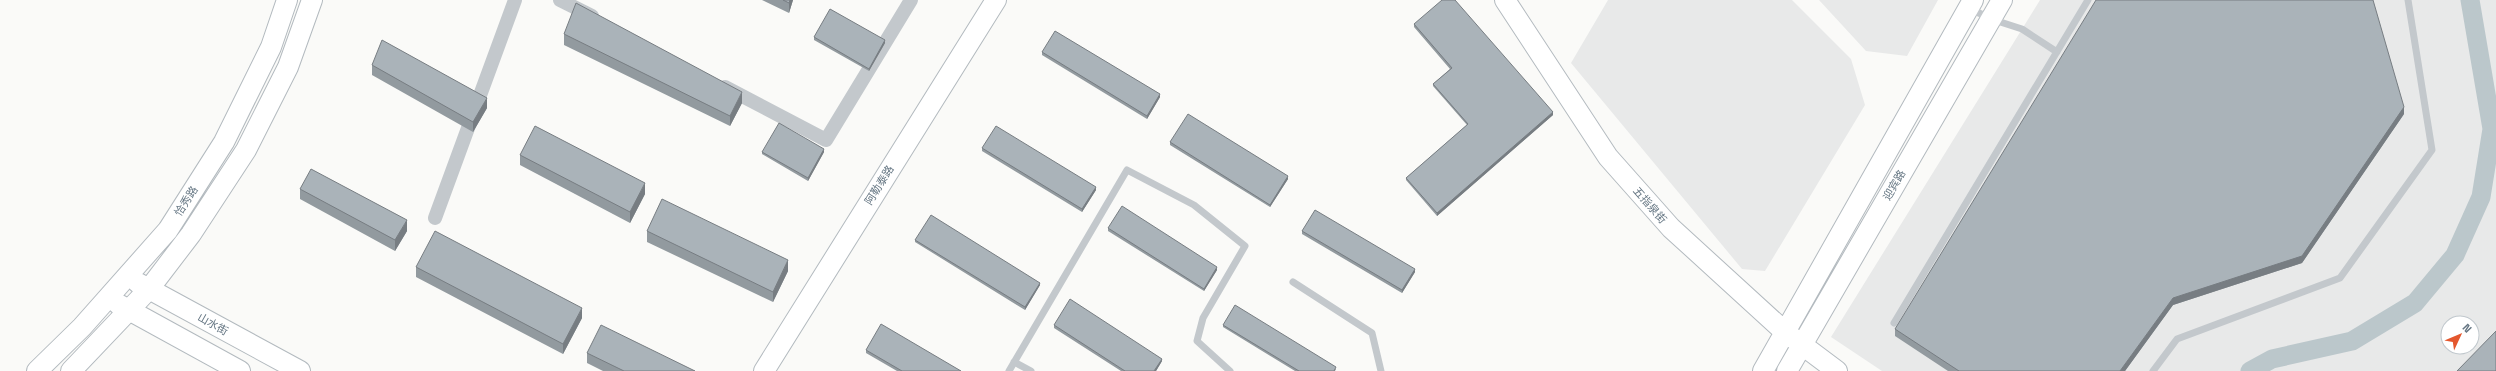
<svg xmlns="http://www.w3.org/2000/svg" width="2496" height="371" viewBox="0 0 2496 371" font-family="'Space Grotesk','Noto Sans SC',sans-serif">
	<rect width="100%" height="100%" fill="#fafaf8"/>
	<!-- built -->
	<path fill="#e8e9e9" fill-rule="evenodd" d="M1608 0H1792L1851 59 1865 105 1765 271 1742 269 1571 63Z
		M1819 0H1938L1907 56 1866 51Z
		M2040 0H2496V371H1882L1831 337ZM2448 323H2472V347H2448Z"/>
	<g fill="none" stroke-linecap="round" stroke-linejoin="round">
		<!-- canal -->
		<path stroke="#bbc7cb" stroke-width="19" d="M2250 371 2272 359 2352 341 2415 303 2455 255 2481 197 2492 129 2470 0"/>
		<!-- secondary casing -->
		<g stroke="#b3babf" stroke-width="22">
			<path id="secondary" d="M1505 0 1608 157 1671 228 1785 332 1837 371
				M138 283 300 371
				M118 304 240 371
				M37 371 82 327 168 230 224 142 271 47 287 0
				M71 371 149 289 191 234 246 150 288 67 312 0
				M764 371 996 0
				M1763 371 1973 0
				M1787 371 2002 0"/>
		</g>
		<!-- lane -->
		<path stroke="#c3c8cc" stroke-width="7" d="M1969 8 1991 19 2022 29 2057 52
			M1293 282 1372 333 1381 371
			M1894 323 2088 0
			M1014 362 1031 371
			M1009 371 1127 170 1194 205 1245 246 1203 318 1197 341 1230 371
			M2153 371 2177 339 2340 278 2432 150 2408 0"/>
		<!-- street -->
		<path stroke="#c3c8cc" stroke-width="14" d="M560 0 592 16
			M725 87 826 140 911 0
			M435 218 515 0"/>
		<!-- secondary -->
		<use href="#secondary" stroke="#fff" stroke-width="20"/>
	</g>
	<!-- wall -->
	<path fill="#929a9f" d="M762 0H793L789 13Z
		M1414 24 1553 115 1437 216 1406 180V178L1467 125 1433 86V84L1450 69 1414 27Z
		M564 34 742 103 730 126 564 45Z
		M814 37 885 43 869 71 814 40Z
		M1042 52 1160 97 1147 119 1042 55Z
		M372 65 487 108 473 132 372 75Z
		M2404 114 2302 263 2173 305 2125 371H1948L1895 336V329Z
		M1170 142 1288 179 1270 207 1170 145Z
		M982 148 1096 190 1082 212 982 151Z
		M762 152H824L808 181 762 154Z
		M520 155 645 194 630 223 520 165Z
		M300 189 407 231 395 251 300 199Z
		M1108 228 1217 270 1204 291 1108 231Z
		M647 231 788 271 773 302 647 242Z
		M1302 231 1415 272 1402 293 1302 234Z
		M915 240 1040 285 1025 310 915 242Z
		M416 267 582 318 563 354 416 277Z
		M1054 325 1162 361 1156 371H1121L1054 328Z
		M1223 325 1336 369 1335 371H1295L1223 327Z
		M866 350 961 371H897L866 353Z
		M587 353 695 371H603L587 363Z"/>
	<!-- shaded-wall -->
	<path fill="#777d82" d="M790 0H793L789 13V3Z
		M885 40V43L869 71V69Z
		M742 92V103L730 126V116Z
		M1160 94V97L1147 119V116Z
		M487 98V108L473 132V122Z
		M2404 107V114L2302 263 2173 305 2125 371H2120L2173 298Z
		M1553 112V115L1437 216V213Z
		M824 149V152L808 181V178Z
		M1288 176V179L1270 207V205Z
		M645 183V194L630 223V212Z
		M1096 187V190L1082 212V209Z
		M407 220V231L395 251V240Z
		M788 260V271L773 302V292Z
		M1217 267V270L1204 291V289Z
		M1415 269V272L1402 293V290Z
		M1040 283V285L1025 310V307Z
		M582 308V318L563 354V344Z
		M1162 359V361L1156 371H1154Z"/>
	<!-- building -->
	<path fill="#aab3b9" stroke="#777d82" d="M783 0H790L789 3Z
		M1442 0H1455L1553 112 1437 213 1406 178 1468 124 1433 84 1452 68 1414 24Z
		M2096 0H2373L2404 107 2302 256 2173 298 2120 371H1959L1895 329Z
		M576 3 742 92 730 116 564 34Z
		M830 9 885 40 869 69 814 37Z
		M1055 31 1160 94 1147 116 1042 52Z
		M382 40 487 98 473 122 372 65Z
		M1188 114 1288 176 1270 205 1170 142Z
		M779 123 824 149 808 178 762 152Z
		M535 126 645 183 630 212 520 155Z
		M996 126 1096 187 1082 209 982 148Z
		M311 169 407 220 395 240 300 189Z
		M662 199 788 260 773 292 647 231Z
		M1122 206 1217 267 1204 289 1108 228Z
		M1315 210 1415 269 1402 290 1302 231Z
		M931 215 1040 283 1025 307 915 240Z
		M435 231 582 308 563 344 416 267Z
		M1070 299 1162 359 1154 371H1125L1054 325Z
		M1235 305 1336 367 1334 371H1299L1223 325Z
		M881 324 961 371H902L866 350Z
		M601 325 695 371H624L587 353Z
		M2496 331V371H2457Z"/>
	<g text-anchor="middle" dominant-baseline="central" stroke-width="4" stroke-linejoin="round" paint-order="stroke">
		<!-- street labels -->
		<g font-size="11" fill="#657683" stroke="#fff">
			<text transform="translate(879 185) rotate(-58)">阿勒泰路</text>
			<text transform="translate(1894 185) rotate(-60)">迎宾路</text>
			<text transform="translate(186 201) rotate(-57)">恰秀路</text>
			<text transform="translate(1650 205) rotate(49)">五指泉街</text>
			<text transform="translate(213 324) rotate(29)">山水街</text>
		</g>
	</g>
	<!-- north arrow -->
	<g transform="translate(2460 335) rotate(46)"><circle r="19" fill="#ffffff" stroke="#c1c8cd"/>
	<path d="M0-3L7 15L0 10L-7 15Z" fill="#e4572e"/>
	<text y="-6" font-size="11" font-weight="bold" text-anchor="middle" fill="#657683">N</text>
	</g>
</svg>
